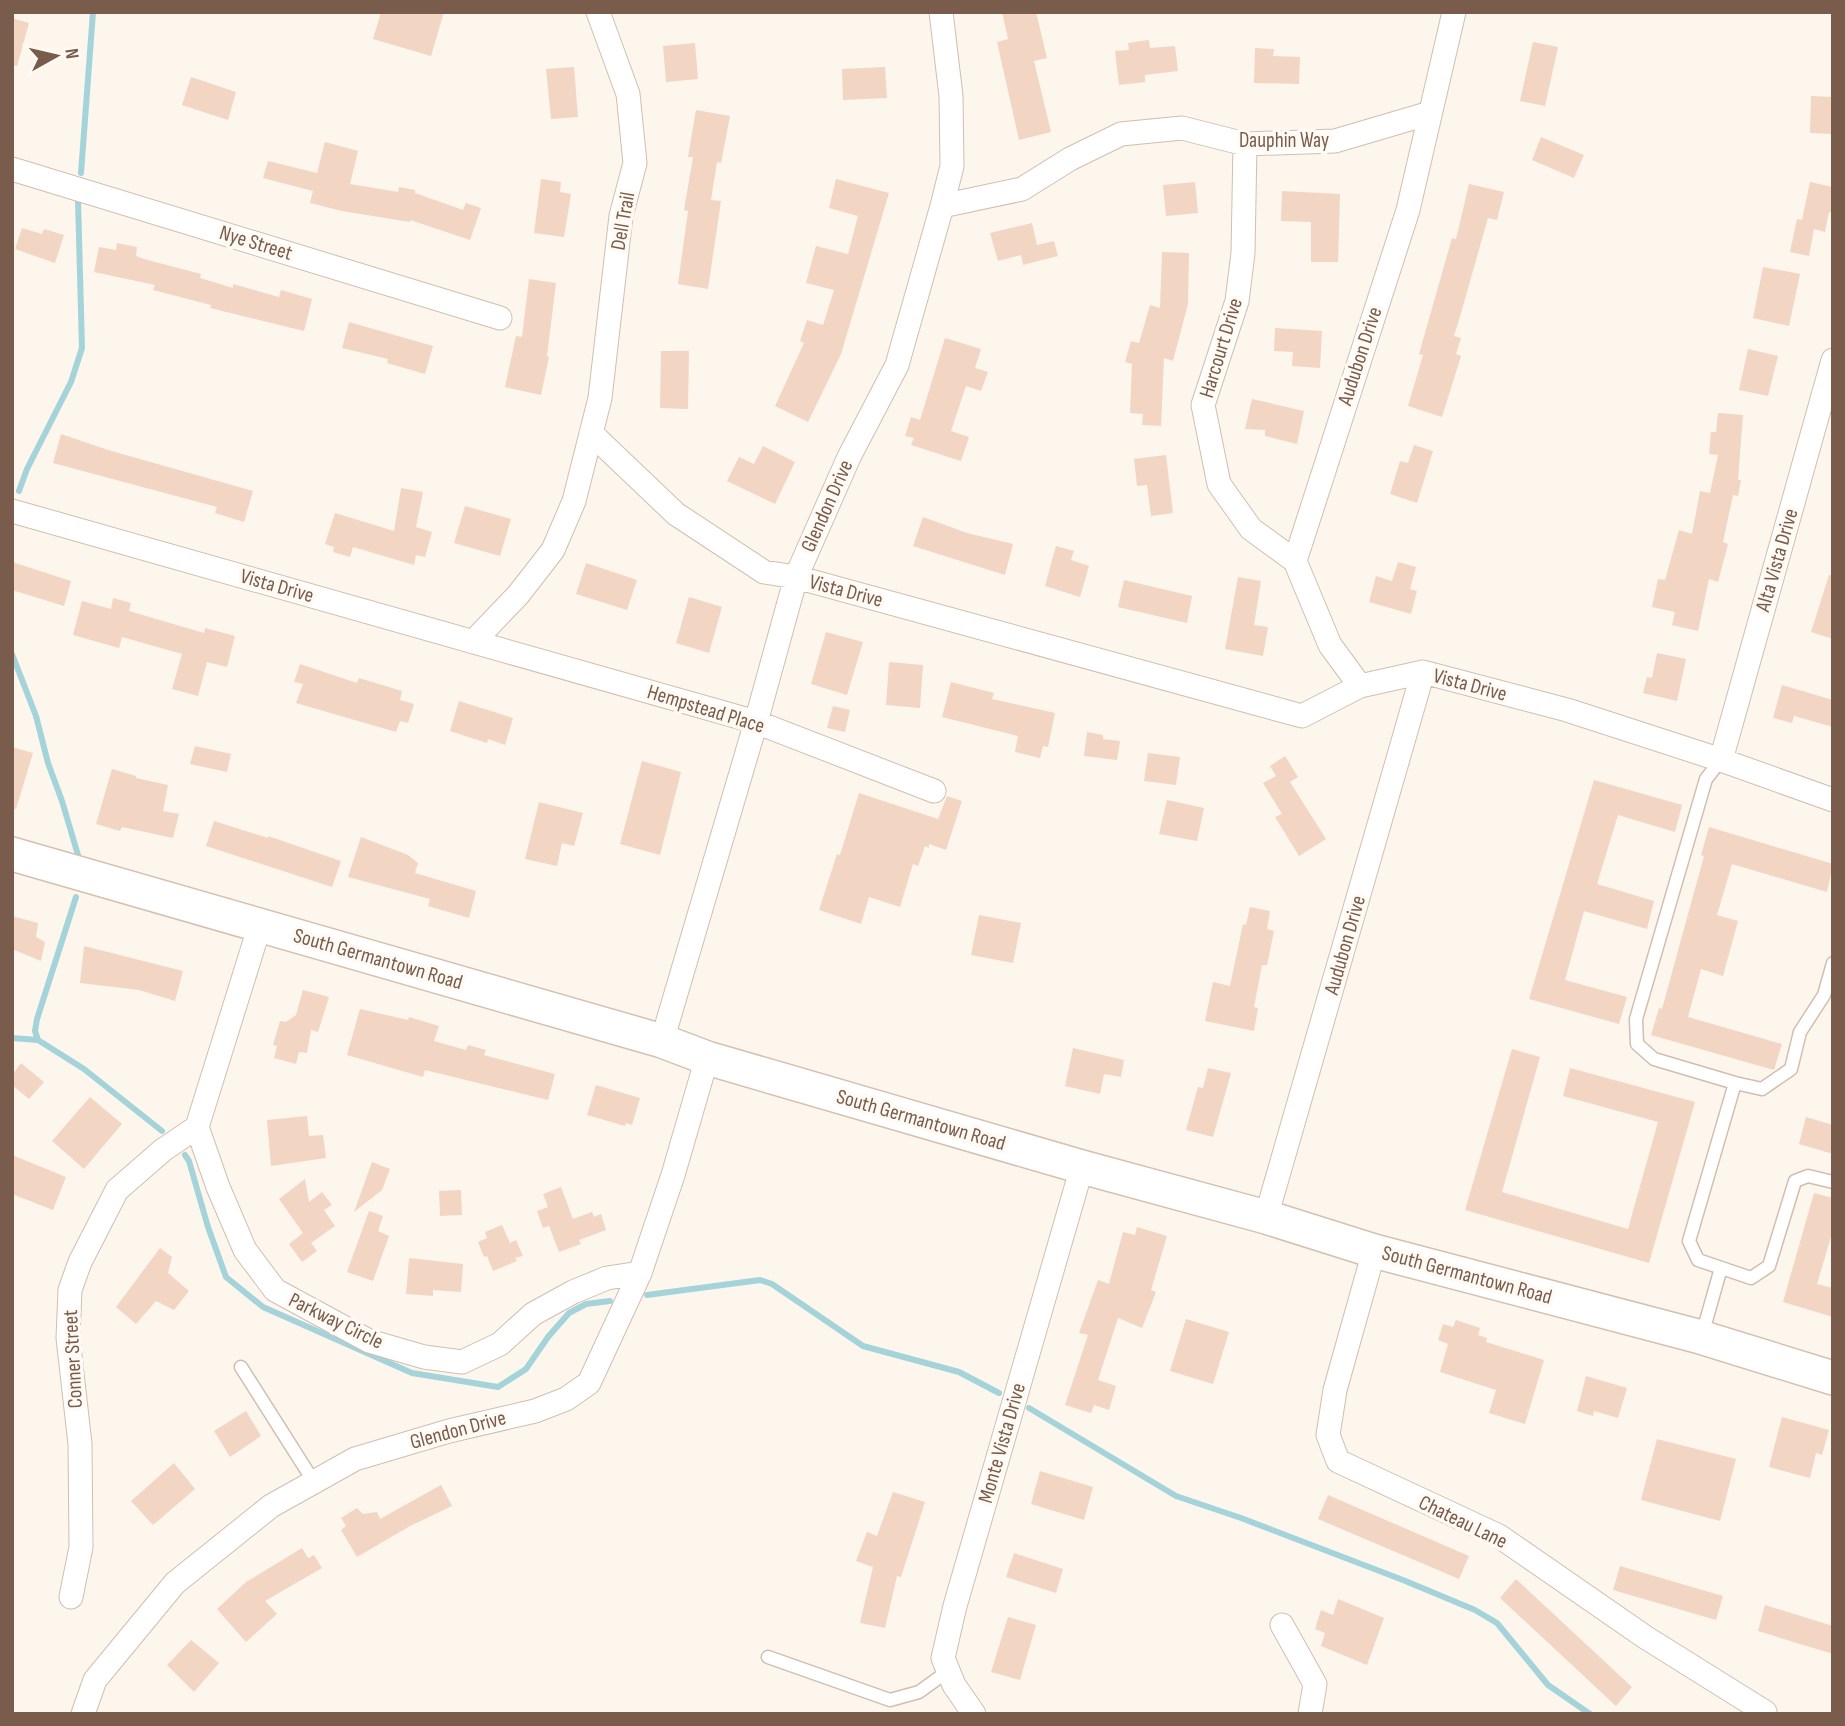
<svg xmlns="http://www.w3.org/2000/svg" width="1845" height="1726" viewBox="0 0 1845 1726" font-family="'Sofia Sans Condensed',sans-serif">
	<rect width="100%" height="100%" fill="#fdf6ec"/>
	<g fill="none" stroke-linecap="round" stroke-linejoin="round">
		<!-- stream -->
		<path stroke="#a5d3da" stroke-width="6" d="M81 173 93 12
			M19 491 27 469 71 382 82 348 78 200
			M12 654 36 716 48 763 62 801 78 855
			M12 1038 38 1040 84 1069 162 1131
			M38 1040 35 1031 37 1019 76 897
			M185 1155 189 1161 208 1227 226 1277 263 1307 412 1373 498 1387 526 1369 548 1337 569 1313 586 1304 610 1301
			M647 1295 760 1280 772 1284 863 1346 959 1372 999 1393
			M1029 1408 1176 1496 1241 1518 1403 1580 1475 1610 1497 1623 1548 1685 1590 1714"/>
	</g>
	<!-- building -->
	<path fill="#f3d5c3" d="M381 12H444L431 56 373 39Z
		M1002 12H1036L1047 58 1034 61 1051 132 1019 140 997 42 1008 39Z
		M12 18 29 23 17 66 12 65Z
		M1149 40 1150 48 1175 46 1178 71 1145 75V82L1119 85 1115 51 1129 50 1128 43Z
		M1533 42 1558 47 1545 106 1520 101Z
		M695 43 698 79 666 82 663 46Z
		M1255 48 1274 49 1273 56 1300 57 1299 84 1254 83Z
		M574 67 578 117 551 119 546 69Z
		M885 67 887 98 843 100 842 69Z
		M191 77 236 92 228 120 182 105Z
		M1811 96 1833 97V134L1810 133Z
		M696 110 730 116 721 163 717 162 711 200 721 201 708 289 678 284 688 211 684 210 693 157H688Z
		M1541 137 1584 155 1574 178 1532 160Z
		M325 142 358 151 350 184 398 192 399 187 415 190V193L463 210 466 203 481 208 470 240 410 220V222L342 211 310 203 313 191 263 178 268 161 317 173Z
		M541 179 561 182 560 192 571 194 564 237 534 233Z
		M836 179 889 193 841 354 808 422 775 406 804 343 800 341 807 320 823 325 834 290 806 283 816 246 848 254 858 216 829 208Z
		M1195 182 1198 213 1166 216 1163 185Z
		M1810 182 1833 187V213L1829 212 1825 232 1814 229 1809 256 1790 252 1797 219 1802 220Z
		M1469 184 1504 192 1497 220 1488 218 1461 313 1454 336 1461 338 1456 354 1461 356 1442 417 1408 406 1423 355 1419 354 1452 238 1456 239Z
		M1282 191 1340 194 1338 262H1311V222L1281 221Z
		M1032 223 1037 245 1054 241 1058 256 1023 265 1021 255 998 261 990 233Z
		M22 228 42 234 44 229 64 235 55 263 15 249Z
		M117 243 137 247 136 256 144 259 201 274 200 278 233 288V284L279 297 281 290 312 299 304 331 210 308 211 305 153 290 155 285 94 272 99 247 116 250Z
		M1162 252 1189 253 1188 304 1173 361 1164 358 1161 426 1142 425 1143 414 1130 413 1132 364 1125 362 1131 341 1139 343 1150 305 1160 308Z
		M1763 267 1800 274 1789 326 1753 318Z
		M529 279 556 283 547 356 549 357 541 395 505 387 516 336 522 337Z
		M349 322 433 346 425 374 387 363 388 359 342 348Z
		M1275 328 1322 331 1320 368 1292 366 1293 352 1274 351Z
		M945 338 981 349 975 368 988 372 981 391 966 386 951 431 969 437 961 461 911 445 914 438 905 436 911 417 920 420Z
		M1748 349 1778 356 1768 396 1739 390Z
		M661 351H689L688 409 660 408Z
		M1252 399 1304 411 1297 444 1265 436V430L1245 429Z
		M1718 413 1743 415 1738 480H1741L1738 496 1733 495 1723 542 1728 544 1718 582 1709 579 1698 631 1672 625 1675 612 1652 607 1658 579 1665 580 1679 530 1692 534 1700 491 1710 493 1718 455 1709 454 1711 432H1716Z
		M61 434 108 450 253 491 244 522 215 513 217 507 53 463Z
		M1414 445 1433 451 1417 503 1390 494 1400 461 1408 463Z
		M763 446 795 462 775 504 727 481 739 457 754 464Z
		M1166 455 1173 513 1151 516 1147 485 1137 486 1134 459Z
		M401 488 423 492 416 527 432 532 425 557 416 555 414 565 353 547 350 557 333 552 334 547 325 544 335 513 394 531Z
		M465 506 511 519 500 556 454 543Z
		M923 517 967 533 1013 544 1005 575 913 546Z
		M1056 546 1074 551 1071 560 1089 566 1080 597 1045 586Z
		M12 562 71 581 64 606 12 590Z
		M1398 562 1416 567 1410 589 1417 591 1411 614 1369 602 1376 576 1392 581Z
		M586 563 637 580 627 610 576 594Z
		M1829 575H1833V639L1811 632Z
		M1238 577 1261 581 1254 625 1268 627 1263 656 1225 649Z
		M1124 580 1192 596 1187 623 1118 607Z
		M689 597 722 607 709 653 676 643Z
		M113 598 131 603 129 611 204 633 205 628 235 636 227 667 207 662 198 696 172 689 182 654 122 637 119 648 73 635 82 601 111 609Z
		M826 632 863 642 847 695 811 684Z
		M1657 653 1686 659 1677 701 1643 693 1647 677 1652 678Z
		M889 662 923 665 920 708 886 705Z
		M300 664 357 683 359 678 402 691 400 700 414 704 408 723 400 721 396 732 296 703 303 684 294 682Z
		M951 682 994 693 992 699 1055 713 1048 747 1043 746 1040 758 1015 752 1018 736 942 717Z
		M1782 685 1833 700V727L1794 716 1792 723 1773 718Z
		M459 701 513 718 505 745 488 739 487 743 450 731Z
		M833 706 850 710 845 732 827 728Z
		M1087 732 1103 735V739L1120 741 1117 760 1084 756Z
		M195 746 231 754 227 772 190 764Z
		M12 747 33 753 16 809 12 808Z
		M1148 753 1180 757 1176 785 1144 781Z
		M1285 756 1298 777 1290 782 1326 839 1299 856 1275 817 1282 814 1263 783 1276 776 1270 766Z
		M642 761 681 772 660 855 620 844Z
		M112 769 136 776V778L168 785 163 811 179 814 173 838 122 827 120 831 96 824Z
		M1594 780 1682 805 1675 832 1618 815 1597 884 1654 901 1647 929 1584 911 1565 980 1627 997 1619 1024 1529 999Z
		M859 793 938 819 947 796 962 801 946 850 929 844V848L925 846 918 866 913 864 900 907 869 897 861 924 819 910 837 854 840 855Z
		M1167 800 1204 808 1197 841 1159 834Z
		M539 802 583 813 574 846 562 843 557 866 525 859Z
		M214 821 268 838V836L341 861 332 887 206 846Z
		M1709 827 1833 864 1827 892 1732 864 1717 915 1738 921 1723 976 1701 969 1688 1017 1782 1044 1774 1070 1651 1035 1659 1008 1662 1009 1704 856 1701 855Z
		M361 837 408 855 418 863 415 873 476 891 469 918 428 906 430 899 348 877Z
		M1250 907 1270 911 1267 929 1274 931 1267 965H1262L1254 1007 1258 1008 1254 1031 1205 1021 1213 982 1230 986 1243 924 1246 925Z
		M979 915 1021 923 1013 963 971 955Z
		M12 916 38 923 36 937 45 942 41 961 12 949Z
		M84 946 183 971 175 1001 139 990 80 983Z
		M303 990 329 997 318 1032 311 1030 307 1053 299 1052 296 1064 274 1058 277 1046 273 1045 280 1021 286 1022 296 1015Z
		M360 1009 408 1020 409 1017 439 1026 434 1041 466 1050 468 1045 486 1050 484 1055 555 1074 548 1100 425 1070 423 1077 347 1055Z
		M1073 1048 1124 1060 1121 1077 1104 1074 1100 1094 1065 1086Z
		M1512 1049 1540 1057 1502 1192 1628 1229 1658 1122 1563 1096 1570 1068 1695 1102 1649 1263 1465 1210Z
		M21 1063 44 1082 29 1099 12 1085V1075Z
		M1208 1068 1231 1073 1213 1137 1186 1130 1198 1087 1203 1088Z
		M596 1085 640 1098 632 1125 626 1123 625 1126 587 1115Z
		M90 1097 122 1124 84 1169 52 1141Z
		M307 1116 309 1136 323 1135 326 1158 271 1166 267 1120Z
		M1806 1117 1833 1125V1154L1799 1144Z
		M12 1155 66 1177 53 1210 12 1194Z
		M372 1162 390 1169 382 1190 354 1212Z
		M305 1179 309 1202 322 1192 332 1205 324 1210 335 1226 311 1243 317 1251 302 1262 289 1244 303 1233 279 1199Z
		M561 1187 573 1219 592 1212 594 1217 601 1214 606 1230 579 1240 581 1244 559 1252 549 1226 543 1228 537 1211 548 1207 543 1194Z
		M461 1190 462 1215 440 1216 439 1191Z
		M1814 1193 1833 1198V1230L1817 1284 1833 1288V1317L1783 1302Z
		M369 1211 383 1216 378 1231 389 1236 373 1281 347 1272Z
		M502 1225 510 1243 516 1240 523 1256 515 1258 517 1261 493 1271 487 1256 484 1257 478 1242 487 1238 485 1232Z
		M1137 1227 1167 1236 1151 1290 1156 1292 1142 1328 1118 1318 1098 1380 1116 1386 1109 1410 1094 1405 1091 1413 1065 1405 1088 1335 1079 1333 1098 1280 1109 1284 1123 1232 1135 1235Z
		M160 1248 172 1257 168 1273 189 1291 174 1310 156 1301 136 1324 116 1307Z
		M409 1258 463 1264 461 1292 433 1290V1296L406 1294Z
		M1186 1319 1229 1332 1213 1384 1170 1371Z
		M1456 1320 1480 1328 1478 1335 1487 1338 1486 1342 1544 1360 1525 1424 1489 1413 1496 1390 1440 1372 1448 1344 1438 1340 1443 1324 1453 1327Z
		M1586 1376 1627 1388 1618 1418 1594 1411 1593 1416 1577 1411Z
		M246 1411 261 1436 230 1457 214 1431Z
		M1782 1417 1829 1430 1822 1455 1816 1453 1810 1478 1769 1467Z
		M1657 1439 1736 1459 1720 1521 1641 1500Z
		M174 1463 195 1489 153 1525 131 1501Z
		M1040 1471 1093 1487 1084 1520 1031 1504Z
		M441 1485 452 1506 410 1526 357 1557 341 1530 346 1526 341 1518 357 1508 363 1514 377 1512 380 1519Z
		M893 1492 925 1502 901 1577 897 1576 885 1628 860 1623 873 1567 856 1561 867 1532 877 1536Z
		M1328 1495 1469 1556 1459 1579 1318 1519Z
		M302 1548 308 1558 314 1555 322 1568 265 1601 277 1614 246 1642 217 1609 246 1582Z
		M1014 1553 1063 1569 1056 1593 1006 1577Z
		M1620 1566 1723 1596 1716 1620 1613 1590Z
		M1516 1579 1632 1687 1616 1706 1500 1598Z
		M1338 1599 1384 1618 1367 1665 1321 1646 1325 1633 1315 1629 1321 1610 1333 1615Z
		M1765 1605 1833 1626V1654L1758 1631Z
		M1008 1617 1036 1625 1020 1680 991 1672Z
		M191 1640 219 1663 194 1692 167 1665Z"/>
	<g fill="none" stroke-linecap="round" stroke-linejoin="round">
		<!-- lane casing -->
		<g stroke="#d1beb0" stroke-width="15">
			<path id="lane" d="M1721 760 1706 779 1636 1019 1637 1044 1654 1059 1735 1083 1689 1241 1698 1260 1751 1278 1769 1266 1795 1181 1808 1176 1833 1182
				M1735 1083 1762 1089 1791 1069 1800 1032 1824 995 1833 963
				M1702 1335 1721 1268
				M241 1367 314 1482
				M768 1657 890 1700 919 1692 948 1671"/>
		</g>
		<!-- street casing -->
		<g stroke="#d1beb0" stroke-width="25">
			<path id="street" d="M1245 144 1243 253 1237 301 1203 405 1219 484 1251 529 1295 561
				M12 169 500 318
				M942 206 1022 189 1070 159 1121 134 1182 128 1245 144 1335 141 1430 113
				M591 433 676 514 764 572 796 577 1302 716 1360 686 1423 672 1567 710 1721 760 1833 800
				M12 511 756 722 934 791
				M473 642 518 595 553 550 574 501 600 398 621 216 635 163 628 94 598 12
				M1360 686 1330 645 1295 561 1408 210 1454 12
				M1721 760 1833 360
				M260 925 197 1127 218 1187 245 1250 275 1290 369 1341 424 1357 462 1362 500 1344 533 1314 573 1292 607 1278 640 1273
				M662 1041 756 722 796 577 849 457 897 365 942 206 952 166 951 96 941 12
				M1266 1217 1423 672
				M1374 1251 1335 1390 1328 1435 1338 1461 1499 1536 1645 1637 1765 1712
				M71 1597 81 1547 80 1444 68 1338 70 1290 80 1262 117 1190 163 1150 197 1127
				M1282 1625 1315 1684 1310 1714
				M83 1714 95 1680 175 1583 271 1506 355 1459 449 1431 535 1411 566 1399 589 1383 640 1273 673 1175 707 1058
				M974 1714 954 1685 943 1658 955 1606 1082 1167"/>
		</g>
		<!-- secondary casing -->
		<g stroke="#d6c0b0" stroke-width="36">
			<path id="secondary" d="M12 854 662 1041 707 1058 1082 1167 1266 1217 1374 1251 1697 1336 1833 1378"/>
		</g>
		<!-- lane -->
		<use href="#lane" stroke="#fff" stroke-width="12"/>
		<!-- street -->
		<use href="#street" stroke="#fff" stroke-width="23"/>
		<!-- secondary -->
		<use href="#secondary" stroke="#fff" stroke-width="33"/>
	</g>
	<g text-anchor="middle" dominant-baseline="central" stroke-width="7" stroke-linejoin="round" paint-order="stroke">
		<!-- street labels -->
		<g font-size="21" fill="#7a5c4d" stroke="#fffaf3">
			<text x="1284" y="140">Dauphin Way</text>
			<text transform="translate(623 221) rotate(-80)">Dell Trail</text>
			<text transform="translate(256 243) rotate(17)">Nye Street</text>
			<text transform="translate(1221 348) rotate(-73)">Harcourt Drive</text>
			<text transform="translate(1360 356) rotate(-72)">Audubon Drive</text>
			<text transform="translate(827 506) rotate(-66)">Glendon Drive</text>
			<text transform="translate(1777 560) rotate(-74)">Alta Vista Drive</text>
			<text transform="translate(277 586) rotate(16)">Vista Drive</text>
			<text transform="translate(846 591) rotate(15)">Vista Drive</text>
			<text transform="translate(1470 685) rotate(15)">Vista Drive</text>
			<text transform="translate(706 709) rotate(17)">Hempstead Place</text>
			<text transform="translate(1345 945) rotate(-74)">Audubon Drive</text>
			<text transform="translate(378 959) rotate(16)">South Germantown Road</text>
			<text transform="translate(921 1120) rotate(16)">South Germantown Road</text>
			<text transform="translate(1467 1275) rotate(15)">South Germantown Road</text>
			<text transform="translate(336 1321) rotate(26)">Parkway Circle</text>
			<text transform="translate(73 1359) rotate(-93)">Conner Street</text>
			<text transform="translate(458 1430) rotate(-15)">Glendon Drive</text>
			<text transform="translate(1002 1443) rotate(-74)">Monte Vista Drive</text>
			<text transform="translate(1463 1522) rotate(26)">Chateau Lane</text>
		</g>
	</g>
	<!-- border -->
	<rect width="1845" height="1726" fill="none" stroke="#7a5c4d" stroke-width="28"/>
	<!-- north arrow -->
	<g transform="translate(56 56) rotate(82)" stroke="#fffaf3" stroke-width="5" paint-order="stroke">
	<path d="M0-5L12 26L0 18L-12 26Z" fill="#7a5c4d"/>
	<text y="-10" font-size="19" font-weight="bold" text-anchor="middle" fill="#7a5c4d">N</text>
	</g>
</svg>
